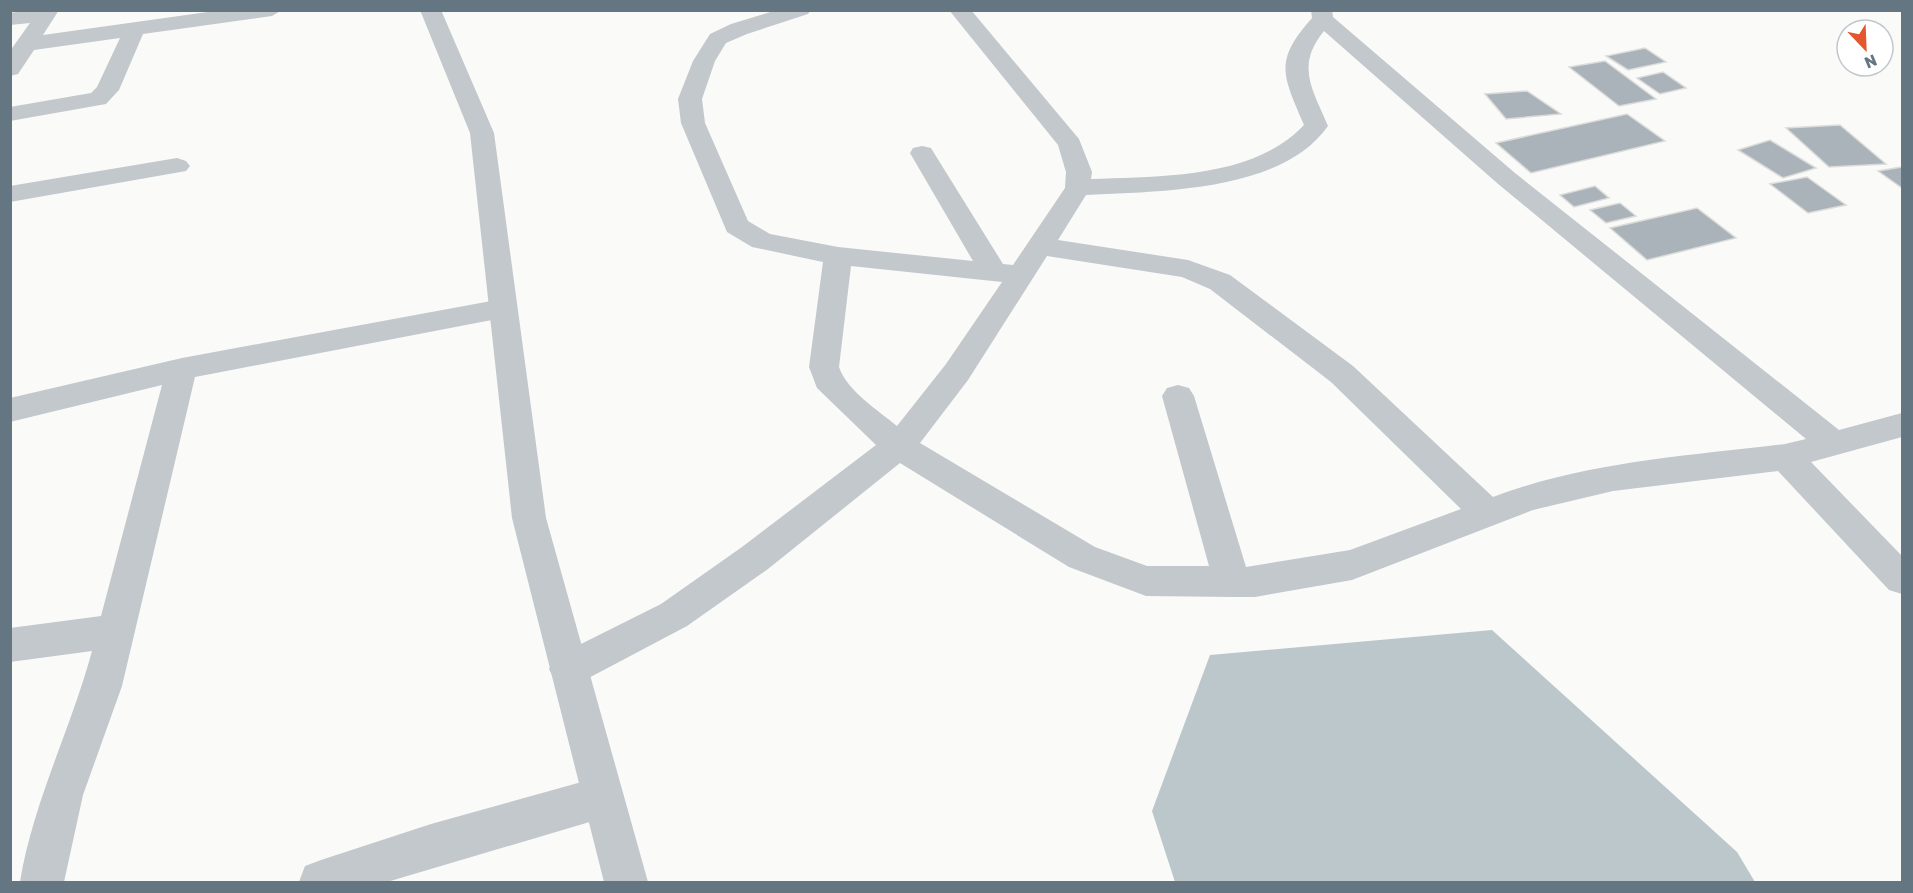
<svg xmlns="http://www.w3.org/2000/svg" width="1913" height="893" viewBox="0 0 1913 893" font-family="Rubik,sans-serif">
	<rect width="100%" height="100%" fill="#fafaf8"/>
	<!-- water -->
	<path fill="#bbc7cb" d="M1492 630 1737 852 1755 882H1175L1152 811 1210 655Z"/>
	<!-- building -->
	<path fill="#aab3b9" stroke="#dcdcda" stroke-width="1.5" d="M1645 48 1666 62 1628 70 1606 56Z
		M1605 61 1656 99 1619 106 1569 67Z
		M1663 72 1686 88 1660 94 1637 78Z
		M1527 91 1561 114 1506 119 1485 94Z
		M1627 114 1665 141 1531 173 1496 143Z
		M1840 125 1886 164 1829 167 1786 128Z
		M1770 140 1816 168 1783 178 1738 150Z
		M1902 167V188L1878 171Z
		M1807 177 1846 205 1808 213 1770 184Z
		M1595 186 1609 198 1574 207 1560 195Z
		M1620 203 1636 216 1606 223 1590 210Z
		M1697 208 1736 238 1647 260 1610 228Z"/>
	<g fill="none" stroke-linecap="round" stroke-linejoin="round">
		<!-- minor -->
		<path fill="#c3c8cc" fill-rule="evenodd" d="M29 10H59L43 35 222 10H282L272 16 143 34 119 90 106 104 10 121V107L91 93 97 87 120 38 34 50 18 74 10 76V51L30 23 10 25V13Z
			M777 10H811L808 14 747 34 726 43 715 61 702 99 705 123 748 221 770 234 838 247 973 261 910 153 913 148 922 146 931 148 934 153 1003 264 1013 265 1065 188 1066 172 1058 145 949 10H971L1079 139 1092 172 1091 179C1160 176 1253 179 1304 125 1283 75 1273 62 1312 18L1311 10H1332L1333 17 1515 173 1839 430 1902 413V437L1811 462 1902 556V594L1889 590 1778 471 1613 491 1533 510 1352 580 1255 597H1232L1146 596 1069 567 900 463 768 569 687 626 583 681 569 686 555 681 549 669 555 657 661 604 742 547 876 445 817 388 809 367 823 262 752 247 727 232 681 123 678 99 693 61 710 34 731 24ZM1324 31 1497 183 1806 439 1785 444C1687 456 1586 462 1493 497L1353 366 1230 275 1188 260 1058 240 1086 195C1159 191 1282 192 1328 126 1313 90 1295 66 1324 31ZM1047 256 1182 277 1210 289 1331 382 1461 509 1350 550 1246 567 1194 396 1189 388 1178 385 1167 388 1162 396 1209 566H1147L1095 547 920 443 968 380ZM851 266 1002 282 946 364 897 426C878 410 847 391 839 367Z
			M177 158 186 161 190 166 186 171 10 202V186Z
			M502 299 512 302 517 309 512 316 195 377 122 686 83 795 64 882H20C33 802 71 729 92 651L10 662V628L101 616 162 385 10 422V398L182 358Z
			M603 776 618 782 624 797 618 812 603 818 387 882H299L305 866 321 860 431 824Z"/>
		<!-- tertiary -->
		<path fill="#c3c8cc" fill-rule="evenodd" d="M420 10H441L494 133 546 518 648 882H604L512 518 470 133Z"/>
	</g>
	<!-- border -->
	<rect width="1913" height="893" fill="none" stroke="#657683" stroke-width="24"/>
	<!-- north arrow -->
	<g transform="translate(1865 48) rotate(157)"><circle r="28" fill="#ffffff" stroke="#c1c8cd" stroke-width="1.5"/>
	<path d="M0-4.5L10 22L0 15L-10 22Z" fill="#e4572e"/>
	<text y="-9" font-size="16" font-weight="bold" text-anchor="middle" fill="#657683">N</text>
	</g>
</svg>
